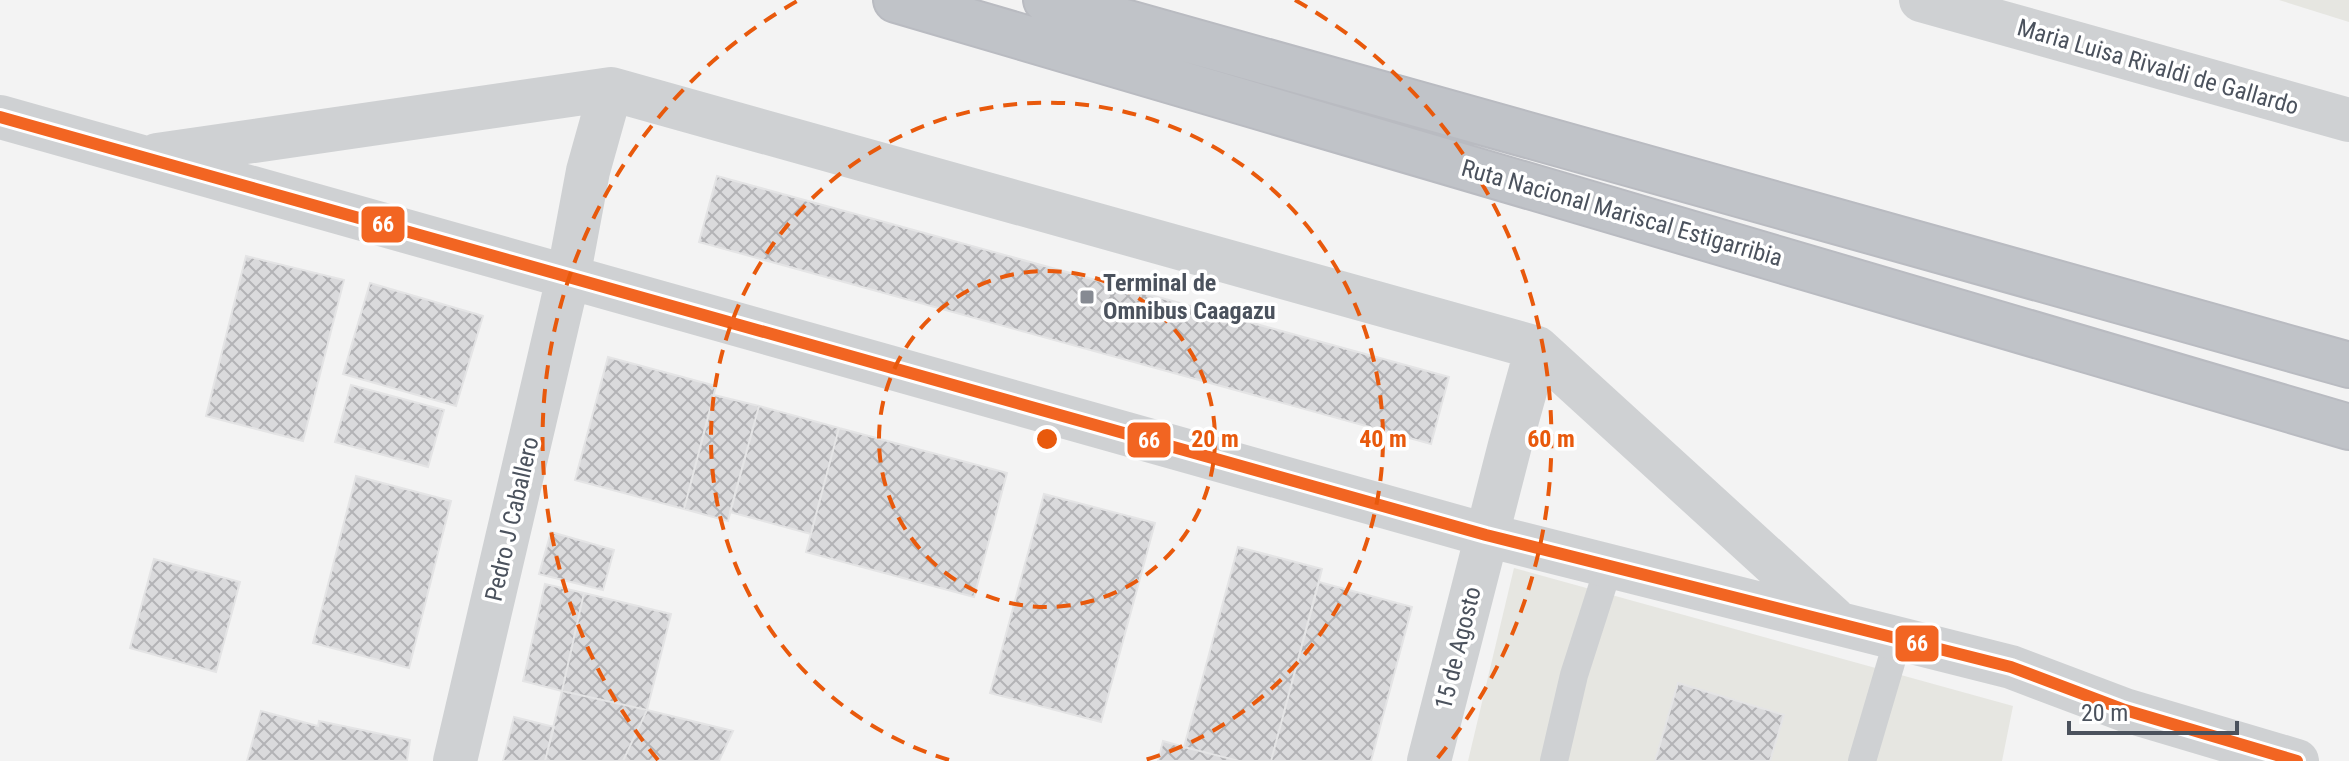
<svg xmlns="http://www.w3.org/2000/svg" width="2349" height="761" viewBox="0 0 2349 761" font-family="'Roboto Condensed',sans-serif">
	<defs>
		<pattern id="building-cross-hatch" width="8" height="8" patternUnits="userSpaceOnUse" patternTransform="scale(2)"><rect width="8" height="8" fill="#dadadc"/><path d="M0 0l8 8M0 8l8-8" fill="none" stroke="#b3b3b6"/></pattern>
	</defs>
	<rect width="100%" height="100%" fill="#f3f3f3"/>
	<!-- commercial -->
	<path fill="#e6e6e1" d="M2279 0H2349V22Z
		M1514 568 2013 706 2002 761H1468Z"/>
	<!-- building -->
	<path fill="url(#building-cross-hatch)" stroke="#e4e4e5" stroke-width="2" d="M717 176 1449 377 1431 444 699 242Z
		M246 256 344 280 303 441 206 416Z
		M370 283 483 316 456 406 343 374Z
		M608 357 716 386 684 509 575 480Z
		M351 385 444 410 428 467 335 442Z
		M714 395 759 406 728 521 684 509Z
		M759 406 839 428 811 534 730 512Z
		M839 428 1007 473 974 597 806 552Z
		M356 476 451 501 409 668 313 643Z
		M1044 494 1155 523 1101 722 990 693Z
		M551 532 614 550 603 590 539 574Z
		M1238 547 1322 569 1271 761H1239L1184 747Z
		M154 559 240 582 216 672 130 648Z
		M1319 582 1412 607 1371 761H1271Z
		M545 584 584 593 562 691 523 681Z
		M584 593 671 614 647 710 562 691Z
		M1678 683 1784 715 1770 761H1655Z
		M562 691 647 710 623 761H545Z
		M647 710 733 731 719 761H623Z
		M261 711 318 726 319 721 410 740 407 761H247Z
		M514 717 554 727 545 761H503Z
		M1163 741 1184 747 1239 761H1158Z"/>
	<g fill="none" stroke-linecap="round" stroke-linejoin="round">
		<!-- highway casing -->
		<g stroke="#b9bbc1" stroke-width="48">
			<path id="highway" d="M896 0 2349 427
				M1046 0 2349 365"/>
		</g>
		<!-- lane -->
		<path stroke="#cfd1d3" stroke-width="28" d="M1554 761 1574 675 1609 566
			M1862 761 1898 639"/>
		<!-- street -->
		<path stroke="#cfd1d3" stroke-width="44" d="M1921 0 2349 120
			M0 117 1486 535 2011 667 2125 710 2297 761
			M157 155 611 89 1537 348 1834 619
			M455 761 568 278 588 171 611 89
			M1429 761 1510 445 1537 348"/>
		<!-- highway -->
		<use href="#highway" stroke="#c0c3c8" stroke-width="44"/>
		<!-- bus-1 casing -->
		<g stroke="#fff" stroke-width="18">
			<path id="bus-1" d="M0 117 1486 535 2011 667 2125 710 2297 761"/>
		</g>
		<!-- bus-1 -->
		<use href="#bus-1" stroke="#f26522" stroke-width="12"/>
	</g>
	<!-- distance rings -->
	<g fill="none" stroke="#e8590c" stroke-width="4" stroke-dasharray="14 10">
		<circle cx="1047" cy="439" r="168"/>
		<path d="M949 760A336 336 0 1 1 1145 760"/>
		<path d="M658 760A504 504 0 0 1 799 0M1295 0A504 504 0 0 1 1436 760"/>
	</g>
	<!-- markers -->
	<rect fill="#868a92" stroke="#fff" stroke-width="3" x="1079" y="289" width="16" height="16" rx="4"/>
	<g text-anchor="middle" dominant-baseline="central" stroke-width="7" stroke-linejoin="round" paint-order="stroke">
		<!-- street labels -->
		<g font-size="24" fill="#4b525d" stroke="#fff">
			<text transform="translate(2158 67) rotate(16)">Maria Luisa Rivaldi de Gallardo</text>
			<text transform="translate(1622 213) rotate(16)">Ruta Nacional Mariscal Estigarribia</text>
			<text transform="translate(512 519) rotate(-77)">Pedro J Caballero</text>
			<text transform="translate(1458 648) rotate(-76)">15 de Agosto</text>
		</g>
		<!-- poi labels -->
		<g font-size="24" font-weight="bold" fill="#4b525d" stroke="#fff" text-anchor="start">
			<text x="1103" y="283">Terminal de<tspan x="1103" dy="28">Omnibus Caagazu</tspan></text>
		</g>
	</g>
	<circle cx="1047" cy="439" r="12" fill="#e8590c" stroke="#fff" stroke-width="4"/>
	<g font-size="24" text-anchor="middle" font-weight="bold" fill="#e8590c" stroke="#fff" stroke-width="7" stroke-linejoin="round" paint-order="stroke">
		<text x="1215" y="447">20 m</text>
		<text x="1383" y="447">40 m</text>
		<text x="1551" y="447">60 m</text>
	</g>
	<g stroke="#fff" stroke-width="3">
		<rect x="360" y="205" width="46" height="39" rx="8" fill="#f26522"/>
		<rect x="1126" y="421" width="46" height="38" rx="8" fill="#f26522"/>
		<rect x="1894" y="624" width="46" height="39" rx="8" fill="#f26522"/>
	</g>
	<g font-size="22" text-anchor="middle" font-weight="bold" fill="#fff">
		<text x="383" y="232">66</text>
		<text x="1149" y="448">66</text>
		<text x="1917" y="651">66</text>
	</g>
	<!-- scale -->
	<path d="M2069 721v12h168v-12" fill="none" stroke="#4b525d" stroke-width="4"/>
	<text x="2081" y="721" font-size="24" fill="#4b525d" stroke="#ffffff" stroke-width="6" paint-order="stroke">20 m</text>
</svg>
